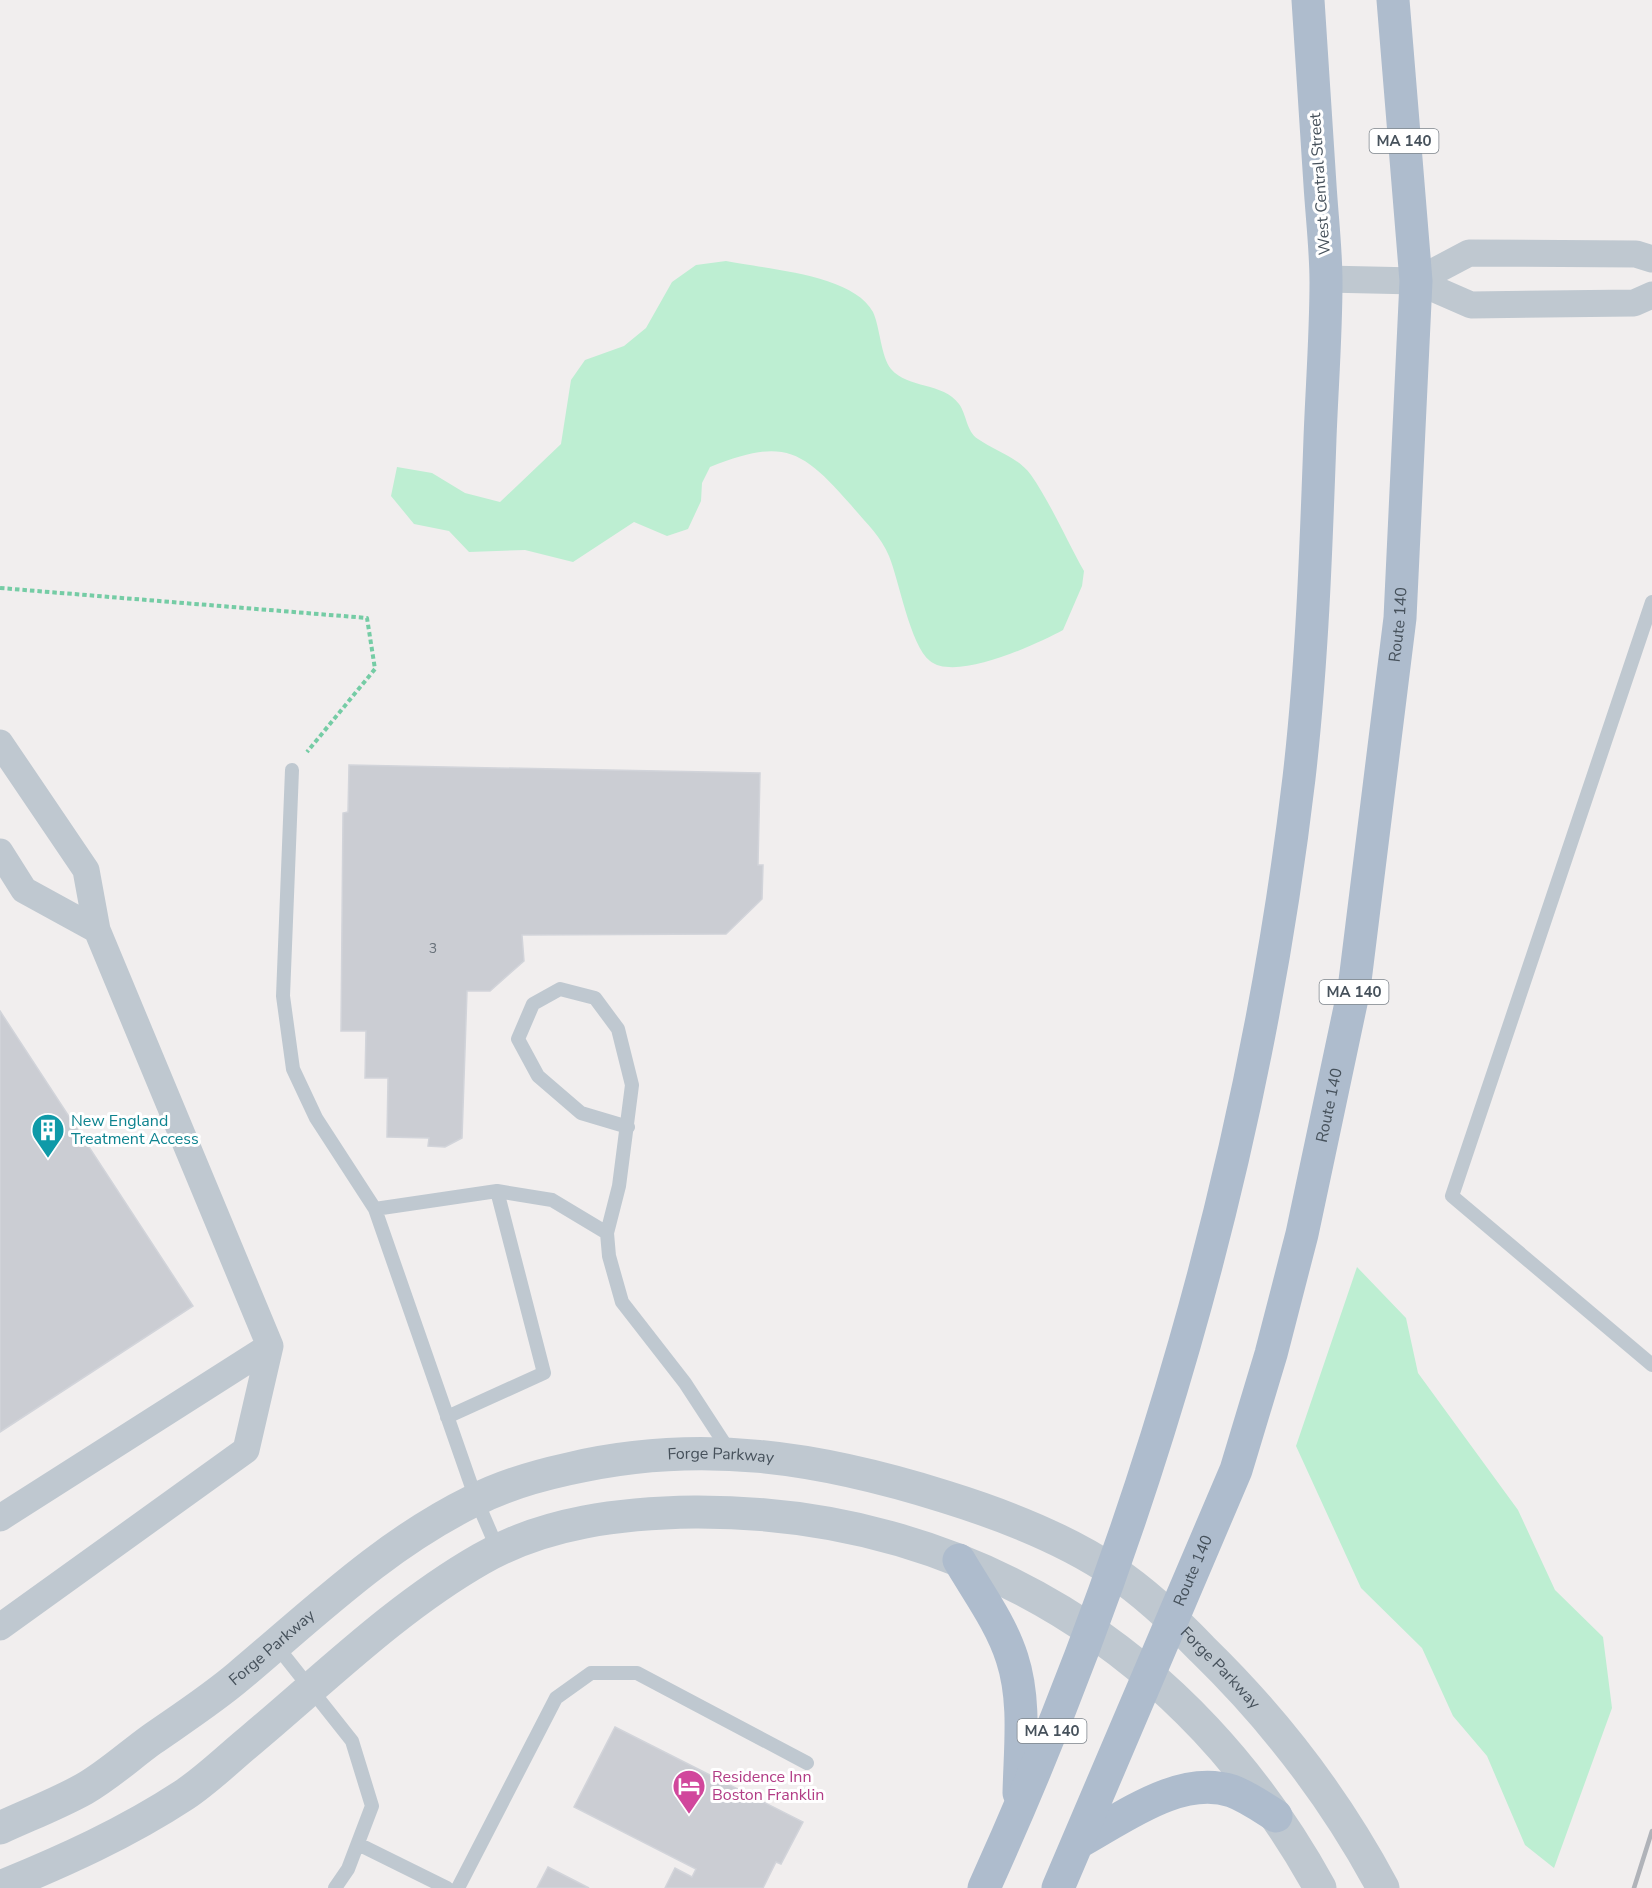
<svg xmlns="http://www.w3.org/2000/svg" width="1652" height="1888" viewBox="0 0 1652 1888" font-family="'Nunito Sans',sans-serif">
	<rect width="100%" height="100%" fill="#f1eeee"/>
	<!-- green -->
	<path fill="#bdeed2" d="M726 261C765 269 853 274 873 312 880 327 881 357 891 369 908 389 943 382 959 404 967 415 966 431 978 439 995 451 1018 457 1031 475 1050 502 1067 541 1084 571L1082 586 1063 630C1037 644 956 682 930 661 910 645 899 580 889 556 881 536 864 521 851 505 801 448 783 438 710 467L702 483 701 501 688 529 667 536 634 522 573 562 525 550 469 552 449 531 414 524 391 496 397 467 432 473 465 493 500 502 561 444 571 380 585 360 624 346 646 328 672 282 696 265Z
		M1357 1267 1406 1318 1418 1373 1518 1510 1555 1590 1603 1637 1612 1708 1554 1868 1525 1845 1487 1756 1453 1716 1422 1648 1361 1588 1296 1446Z"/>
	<!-- building -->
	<path fill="#cbcdd3" stroke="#d2d4da" stroke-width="1.5" d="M349 765 760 773 758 865H763L762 899 726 934 522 935 524 961 490 991H467L462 1138 445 1147 428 1146 429 1138 387 1137 388 1078H365L366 1031H341L343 813 348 812Z
		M0 1011 193 1306 0 1432Z
		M615 1727 803 1822 781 1864 776 1862 763 1888H665L675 1868 692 1877 696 1869 574 1807Z
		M548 1867 589 1888H537Z"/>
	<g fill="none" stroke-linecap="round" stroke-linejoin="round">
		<!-- path -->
		<path stroke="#75cca5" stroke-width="4" stroke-dasharray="4.5 3" stroke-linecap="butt" d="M0 588 367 618 375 669 307 752"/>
		<!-- service -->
		<path stroke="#bfc8d0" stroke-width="14" d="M1652 602 1452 1196 1652 1365
			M292 770 283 996 293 1069 316 1118 375 1209
			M628 1127 581 1113 538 1076 518 1039 533 1004 560 989 595 998 618 1029 632 1085 619 1186 607 1233 609 1256 622 1302 685 1383 730 1452
			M447 1417 544 1373 497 1191
			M498 1550 476 1499 375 1209 497 1191 552 1200 607 1233
			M275 1644 352 1741 372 1806 348 1869 335 1888
			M358 1844 447 1888
			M458 1888 556 1698 591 1673H637L807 1763"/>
		<!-- minor -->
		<path stroke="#bfc8d0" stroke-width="27" d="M1326 279 1416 281 1471 305 1634 303 1652 295
			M1416 281 1469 253 1636 254 1652 259
			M0 743 86 870 97 930 270 1346 246 1450 0 1627
			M0 852 24 890 97 930
			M0 1518 270 1346"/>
		<!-- tertiary -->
		<g stroke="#bfc8d0" stroke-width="33">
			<path id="s1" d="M0 1828C28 1815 57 1804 84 1789 107 1776 129 1756 151 1740 181 1719 212 1699 239 1676 314 1613 385 1544 473 1501 502 1486 536 1476 568 1469 700 1438 819 1457 946 1497 1004 1515 1064 1538 1114 1572 1147 1594 1175 1621 1202 1649 1275 1720 1335 1798 1383 1888"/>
			<path d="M0 1887C64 1861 126 1833 184 1795 208 1779 229 1758 251 1740 325 1678 397 1607 481 1559 545 1522 622 1513 695 1512 967 1511 1190 1652 1320 1888"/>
		</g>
		<!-- primary -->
		<g stroke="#aebccd" stroke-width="33">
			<path d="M959 1560C977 1591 1001 1623 1012 1658 1026 1701 1020 1748 1019 1793"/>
			<path d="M1079 1842C1123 1818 1180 1774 1232 1791 1248 1797 1262 1807 1276 1816"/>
			<path d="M984 1888C1143 1537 1254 1161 1299 778 1312 665 1316 551 1320 438 1322 386 1326 334 1326 282 1326 250 1322 217 1320 185 1316 123 1312 62 1308 0"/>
			<path id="s2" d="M1058 1888 1236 1470 1271 1354 1302 1234 1354 989 1400 618 1416 281 1393 0"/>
		</g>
		<!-- rail -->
		<path stroke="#b0b3b9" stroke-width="4.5" d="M1634 1888 1652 1831"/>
	</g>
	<!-- icons -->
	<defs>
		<g id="building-pin" transform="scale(1.725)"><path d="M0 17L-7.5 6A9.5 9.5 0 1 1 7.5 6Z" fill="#0f9aa8" stroke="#fff"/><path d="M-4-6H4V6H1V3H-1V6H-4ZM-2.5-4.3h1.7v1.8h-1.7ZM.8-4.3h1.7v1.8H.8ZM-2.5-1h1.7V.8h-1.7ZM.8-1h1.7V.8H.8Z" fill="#fff"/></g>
		<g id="hotel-pin" transform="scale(1.725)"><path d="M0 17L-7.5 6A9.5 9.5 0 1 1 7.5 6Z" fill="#d1479c" stroke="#fff"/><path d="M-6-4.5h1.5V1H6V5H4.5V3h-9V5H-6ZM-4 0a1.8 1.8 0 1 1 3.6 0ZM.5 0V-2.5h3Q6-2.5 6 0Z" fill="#fff"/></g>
	</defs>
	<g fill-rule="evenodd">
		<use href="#building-pin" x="48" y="1130"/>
		<use href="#hotel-pin" x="689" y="1786"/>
	</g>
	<g text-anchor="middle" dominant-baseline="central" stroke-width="6" stroke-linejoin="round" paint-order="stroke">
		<!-- number labels -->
		<g font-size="14" fill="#677079">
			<text x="433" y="948">3</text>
		</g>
		<!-- shield labels -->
		<g fill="#fff" stroke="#7e858c" stroke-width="1.5">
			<rect x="1369.5" y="129" width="69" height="24" rx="4.5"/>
			<rect x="1319.5" y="980" width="69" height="24" rx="4.5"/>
			<rect x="1017.5" y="1719" width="69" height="24" rx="4.5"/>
		</g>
		<g font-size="15" font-weight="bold" fill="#46515b">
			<text x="1404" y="141">MA 140</text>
			<text x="1354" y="992">MA 140</text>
			<text x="1052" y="1731">MA 140</text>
		</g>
		<!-- street labels -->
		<g font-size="16" fill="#46515b" stroke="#fff">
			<text transform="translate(1320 184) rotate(-94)">West Central Street</text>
			<text stroke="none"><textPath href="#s2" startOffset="1317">Route 140</textPath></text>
			<text stroke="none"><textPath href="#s2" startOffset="831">Route 140</textPath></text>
			<text stroke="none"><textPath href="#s1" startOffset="832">Forge Parkway</textPath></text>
			<text stroke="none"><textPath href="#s2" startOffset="345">Route 140</textPath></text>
			<text stroke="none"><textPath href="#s1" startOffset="328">Forge Parkway</textPath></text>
			<text stroke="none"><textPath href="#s1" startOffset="1390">Forge Parkway</textPath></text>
		</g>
		<!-- culture labels -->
		<g font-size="16" fill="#0d838f" stroke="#fff" text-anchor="start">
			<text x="71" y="1121">New England<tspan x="71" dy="18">Treatment Access</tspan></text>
		</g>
		<!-- hotel labels -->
		<g font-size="16" fill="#b23c85" stroke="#fff" text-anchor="start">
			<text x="712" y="1777">Residence Inn<tspan x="712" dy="18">Boston Franklin</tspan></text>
		</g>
	</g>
</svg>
